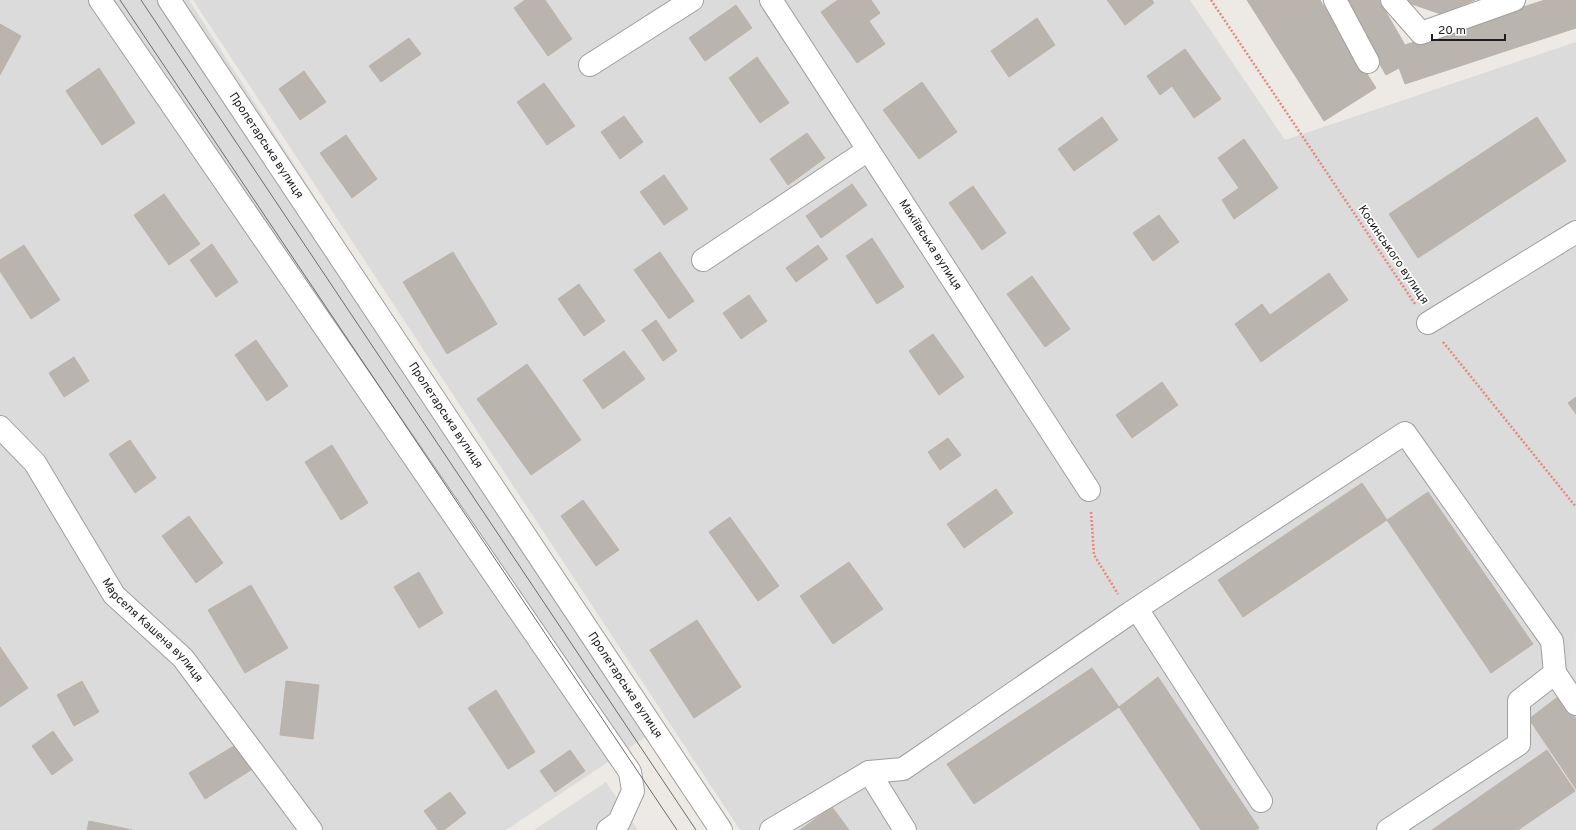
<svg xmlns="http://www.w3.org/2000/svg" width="1576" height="830" viewBox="0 0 1576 830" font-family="Overpass,sans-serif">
	<rect width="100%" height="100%" fill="#edeae5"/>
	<!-- residential -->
	<path fill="#dbdbdb" d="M0 0H189L656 730 506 830H0Z
		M193 0H1190L1285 140 1576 42V830H740Z
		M606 782 638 830H534Z"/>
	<!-- parking -->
	<path fill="#dedede" d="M1576 631V684L1568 672 1573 633Z"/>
	<!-- building -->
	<path fill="#bab4ae" stroke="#bdb2a9" d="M525 0H545L572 39 548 56 514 8Z
		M838 0H871L880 13 869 21 885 44 857 63 821 12Z
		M1107 0H1152L1154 3 1125 25Z
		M1247 0H1320L1376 88 1324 121Z
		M1343 0H1379L1405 45 1545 0H1576V28L1405 84 1399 68 1386 75Z
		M1406 0H1475L1441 14 1406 2Z
		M736 5 752 28 705 61 689 38Z
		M1037 18 1055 45 1009 77 991 51Z
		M0 24 21 36 0 75Z
		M409 38 421 54 381 82 369 66Z
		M1185 49 1221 99 1194 118 1172 86 1160 95 1147 76Z
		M757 57 789 103 760 123 729 78Z
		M99 68 135 123 102 145 66 91Z
		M304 71 326 102 300 120 279 89Z
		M922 82 957 132 919 159 883 110Z
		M544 83 575 126 547 145 517 102Z
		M624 116 643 142 620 159 601 132Z
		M1102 117 1118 140 1074 171 1058 149Z
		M1537 117 1566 161 1418 258 1389 214Z
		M807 133 825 158 788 185 770 159Z
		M346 135 377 179 352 198 320 153Z
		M1244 139 1278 188 1234 219 1222 200 1239 188 1218 158Z
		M664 175 688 209 664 225 640 192Z
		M852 184 867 205 821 238 806 216Z
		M973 186 1006 233 982 250 949 203Z
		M164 194 200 244 169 265 134 215Z
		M1159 215 1179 242 1153 261 1133 233Z
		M872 238 904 287 877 304 846 256Z
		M212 244 238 282 216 297 190 260Z
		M24 245 60 300 31 319 0 271V260Z
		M818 245 828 259 796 282 786 268Z
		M453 252 497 324 447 354 403 282Z
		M660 252 694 301 669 319 634 270Z
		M1329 273 1348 300 1261 362 1235 324 1262 304 1270 315Z
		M1032 276 1070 329 1045 347 1007 294Z
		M579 284 605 321 584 336 558 299Z
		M749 295 767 321 741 339 723 313Z
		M656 320 677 351 663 361 642 330Z
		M933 334 964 377 939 395 909 351Z
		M256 340 288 386 267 401 235 355Z
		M624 351 645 379 603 409 583 380Z
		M74 357 89 381 64 397 49 373Z
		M527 364 581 440 531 475 477 399Z
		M1162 382 1178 405 1132 438 1116 415Z
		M1576 397V414L1568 403Z
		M948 438 961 455 940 470 928 452Z
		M130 440 156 478 135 493 109 454Z
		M332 445 368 503 341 520 305 462Z
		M1362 483 1387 520 1243 617 1218 580Z
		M996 489 1013 513 964 548 947 524Z
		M1428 492 1533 644 1491 673 1387 520Z
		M583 500 619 550 596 566 561 516Z
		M189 516 223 563 196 583 162 536Z
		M730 517 779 586 758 601 709 532Z
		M849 562 883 609 833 644 800 596Z
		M419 572 443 613 419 628 394 587Z
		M251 585 288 648 245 673 208 610Z
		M697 620 741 687 694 718 650 650Z
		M0 647 28 688 0 707Z
		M1092 668 1119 707 974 804 947 764Z
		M1158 677 1259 828 1256 830H1201L1119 707Z
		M82 681 99 712 74 726 57 695Z
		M286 681 319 685 313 739 280 735Z
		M496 690 535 752 508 769 468 708Z
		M1559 696 1576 719V789L1529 719Z
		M53 731 73 760 52 775 32 746Z
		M239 743 254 768 205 799 189 773Z
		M570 750 585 771 555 792 540 771Z
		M1547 750 1575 791 1518 830H1432Z
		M450 792 466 813 444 830H438L424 811Z
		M832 807 849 830H800Z
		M89 821 132 830H87Z"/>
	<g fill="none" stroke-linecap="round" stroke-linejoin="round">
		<!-- minor casing -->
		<g stroke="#9f9f9f" stroke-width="24">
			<g id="minor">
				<path d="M100 0 630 772 633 791 619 822 608 830"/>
				<path id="s1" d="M169 0 721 830"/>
				<path id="s2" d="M771 0 1089 490"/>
				<path d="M1335 0 1368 62"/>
				<path d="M1392 0 1421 33 1514 0"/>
				<path d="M590 65 692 0"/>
				<path d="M703 260 868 150"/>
				<path d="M1428 323 1576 232"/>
				<path id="s3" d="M0 427 35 463 114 595 183 658 311 830"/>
				<path d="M1137 609 1261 801"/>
				<path d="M869 772 905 830"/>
				<path d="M771 830 869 772 903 769 1130 613 1405 433 1552 641 1555 673 1576 704"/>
				<path d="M1388 830 1519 744V701L1555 673"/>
			</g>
		</g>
		<!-- path -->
		<path stroke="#e8867b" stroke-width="2.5" stroke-dasharray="2 2" stroke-linecap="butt" d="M1211 0 1415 304
			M1443 342 1576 507
			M1091 512 1094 555 1118 594"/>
		<!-- minor -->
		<use href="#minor" stroke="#fff" stroke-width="22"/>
		<!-- tram -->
		<path stroke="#6c6c6c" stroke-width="1" d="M120 0 677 830
			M141 0 696 830"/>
	</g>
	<g text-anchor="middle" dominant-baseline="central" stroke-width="3.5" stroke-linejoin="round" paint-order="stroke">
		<!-- street labels -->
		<g font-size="12" fill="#1e1e1e" stroke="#fff">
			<text stroke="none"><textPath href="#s1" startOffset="175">Пролетарська вулиця</textPath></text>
			<text stroke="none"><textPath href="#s2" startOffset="292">Макіївська вулиця</textPath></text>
			<text transform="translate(1393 255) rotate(56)">Косинського вулиця</text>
			<text stroke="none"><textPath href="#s1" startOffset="499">Пролетарська вулиця</textPath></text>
			<text stroke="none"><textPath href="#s3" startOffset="256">Марселя Кашена вулиця</textPath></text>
			<text stroke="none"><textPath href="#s1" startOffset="823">Пролетарська вулиця</textPath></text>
		</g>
	</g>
	<!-- scale -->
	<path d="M1432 34v6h73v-6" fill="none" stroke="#1e1e1e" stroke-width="2"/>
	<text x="1438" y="34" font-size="12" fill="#1e1e1e" stroke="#ffffff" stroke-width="3" paint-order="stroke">20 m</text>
</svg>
